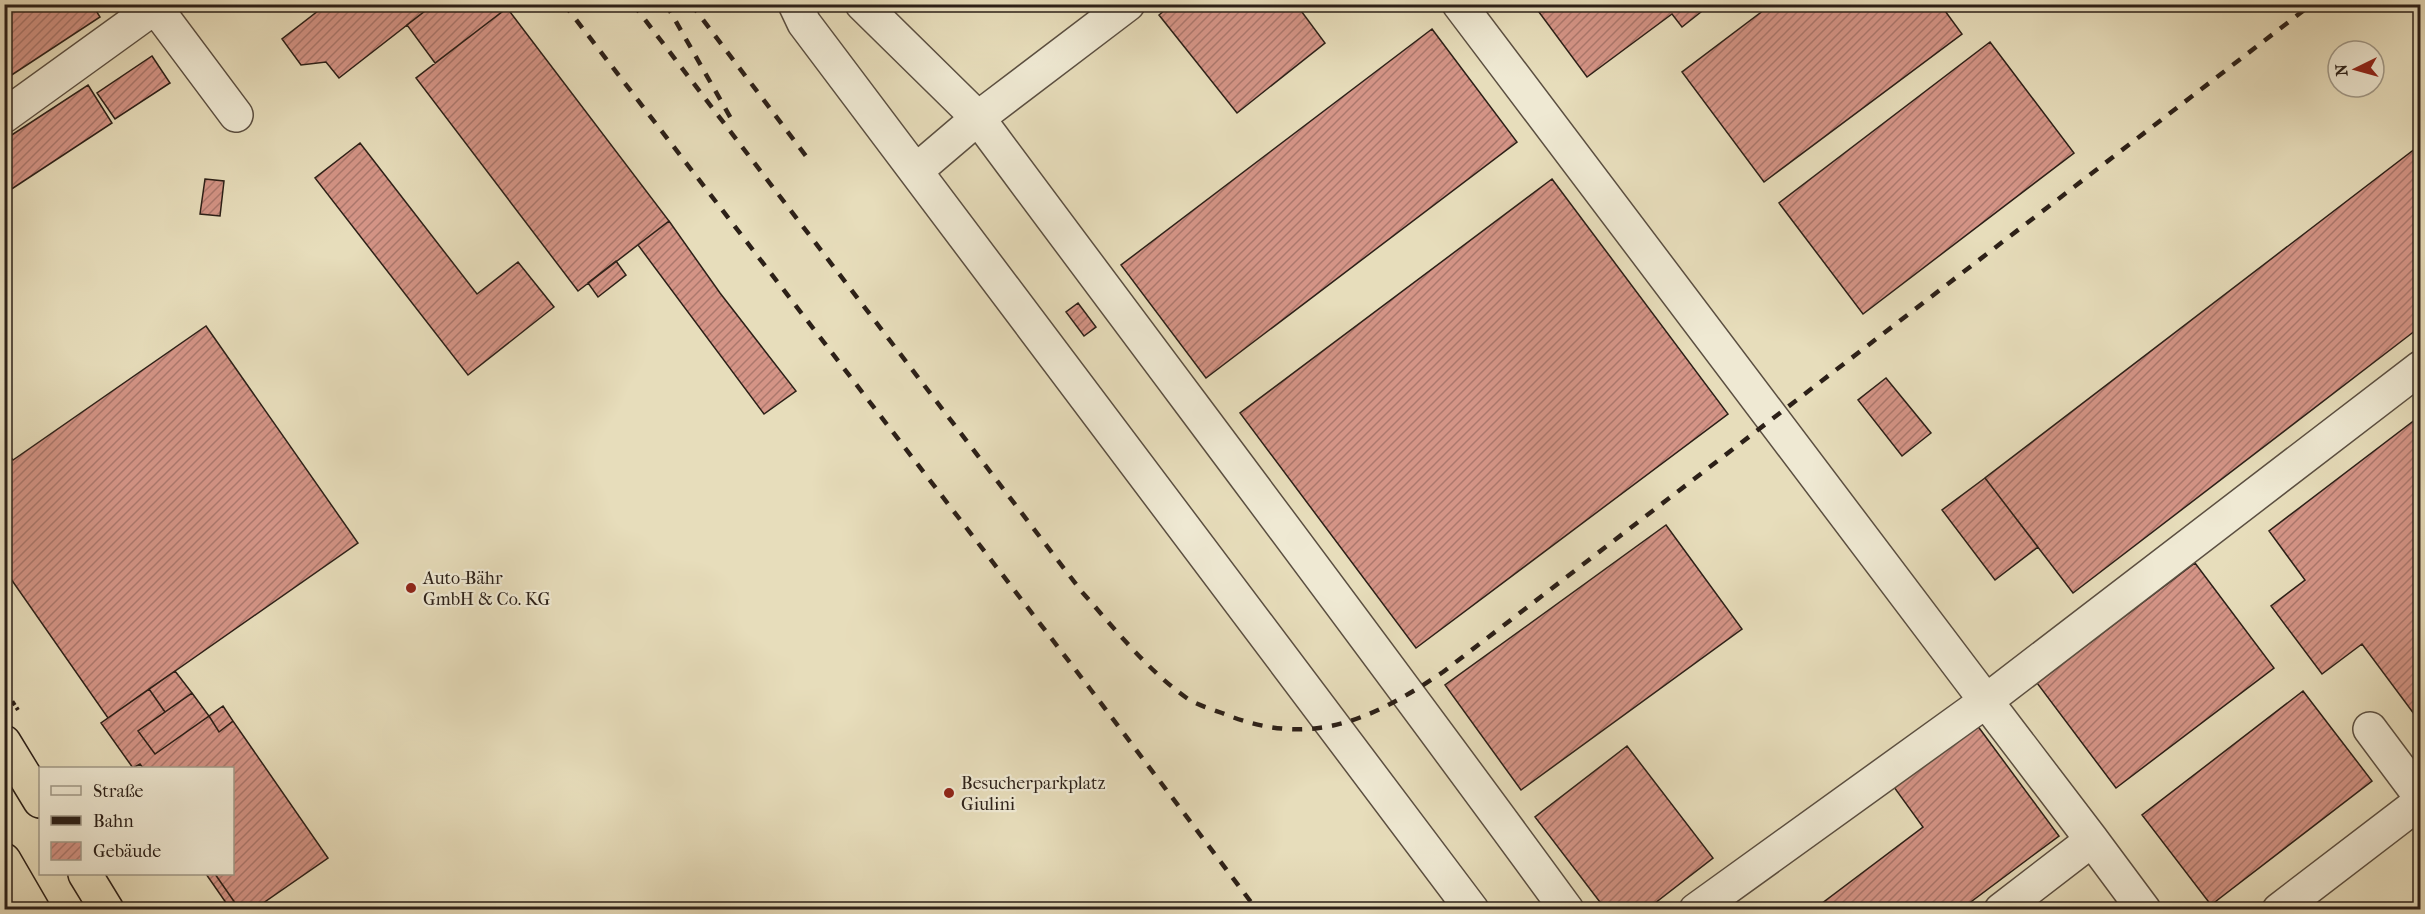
<svg xmlns="http://www.w3.org/2000/svg" width="2425" height="914" viewBox="0 0 2425 914" font-family="'IM FELL French Canon',serif">
	<defs>
		<pattern id="building-hatch" width="6" height="6" patternUnits="userSpaceOnUse" patternTransform="scale(1.5)"><rect width="6" height="6" fill="#d49486"/><path d="M-1 1l2-2M0 6l6-6M5 7l2-2" fill="none" stroke="#ac786d"/></pattern>
	</defs>
	<rect width="100%" height="100%" fill="#e7ddbb"/>
	<filter id="stains"><feTurbulence type="fractalNoise" baseFrequency=".00333" numOctaves="4"/><feColorMatrix values="0 0 0 0 .2 0 0 0 0 .09 0 0 0 0 .02 0 0 0 .5 -.17"/></filter>
	<radialGradient id="worn" r=".72"><stop offset=".6" stop-color="#630" stop-opacity="0"/><stop offset="1" stop-color="#630" stop-opacity=".3"/></radialGradient>
	<!-- building -->
	<path fill="url(#building-hatch)" stroke="#2c2018" stroke-width="1.5" d="M4 4H92L100 17 4 80Z
		M327 4H434L339 78 326 62 301 65 282 39Z
		M434 4H504L507 8 435 63 407 25Z
		M1172 4H1296L1325 43 1237 113 1159 15Z
		M1533 4H1711L1682 27 1672 14 1587 77Z
		M1772 4H1940L1962 34 1764 182 1682 72Z
		M507 8 669 221 578 291 416 78Z
		M1432 29 1517 142 1206 378 1121 265Z
		M1990 42 2074 153 1863 314 1779 203Z
		M152 56 170 83 115 119 97 93Z
		M88 85 112 123 4 194V140Z
		M360 143 477 294 518 262 554 307 468 375 315 178Z
		M2420 145V327L2073 593 1985 478Z
		M205 179 224 181 220 216 200 214Z
		M1552 179 1728 414 1416 648 1240 413Z
		M669 221 720 293 796 391 764 414 638 245Z
		M616 261 626 275 598 297 588 283Z
		M1078 303 1096 327 1084 336 1066 312Z
		M206 326 358 543 108 718 4 569V449L13 460Z
		M1886 378 1931 433 1902 456 1858 400Z
		M2420 416V722L2362 644 2322 674 2271 606 2305 580 2269 531Z
		M1985 478 2038 547 1995 580 1942 510Z
		M1666 525 1742 629 1521 790 1445 685Z
		M2195 563 2274 668 2116 788 2037 683Z
		M175 671 192 693 165 712 149 689Z
		M149 689 165 712 138 731 155 754 209 716 219 732 233 721 328 858 253 910H240L215 874H232V768H143L140 764 133 768 101 723Z
		M2303 691 2372 781 2211 905 2142 815Z
		M192 693 209 716 155 754 138 731Z
		M223 706 233 721 219 732 209 716Z
		M1974 721 2059 836 1960 910H1813L1923 827 1891 783Z
		M1627 746 1713 858 1646 910H1606L1535 817Z
		M206 874H215L240 910H231Z"/>
	<g fill="none" stroke-linecap="round" stroke-linejoin="round">
		<!-- minor casing -->
		<g stroke="#5b4f41" stroke-width="36">
			<path id="minor" d="M153 4 236 115
				M795 4 804 23 1472 910
				M862 4 978 118 917 170
				M1128 4 978 118C1174 382 1373 644 1567 910
				M1459 4 1986 701 1696 910
				M4 116 155 7
				M2370 729 2420 796
				M2092 840 2144 910
				M2001 910 2092 840 1986 701 2420 368
				M2279 910 2420 802"/>
		</g>
		<!-- highway casing -->
		<g stroke="#2c2018" stroke-width="36">
			<path id="highway" d="M4 742 40 801
				M4 860 33 910
				M85 874 107 910"/>
		</g>
		<!-- path -->
		<path stroke="#2c2018" stroke-width="4" stroke-dasharray="4.5 3" stroke-linecap="butt" d="M4 689 18 710"/>
		<!-- minor -->
		<use href="#minor" stroke="#efe9d3" stroke-width="33"/>
		<!-- highway -->
		<use href="#highway" stroke="#e7ddbb" stroke-width="33"/>
		<!-- rail -->
		<path stroke="#2c2018" stroke-width="4.5" stroke-dasharray="10 10" stroke-linecap="butt" d="M564 4 1091 690 1257 910
			M633 4 1082 592C1115 629 1147 670 1188 699 1198 705 1211 709 1222 713 1309 749 1370 721 1443 672L2312 4
			M666 4 733 122
			M691 4 806 156"/>
	</g>
	<!-- markers -->
	<g fill="#8f2418" stroke="#efe9d3" stroke-width="2">
		<circle cx="411" cy="588" r="6"/>
		<circle cx="949" cy="793" r="6"/>
	</g>
	<g text-anchor="middle" dominant-baseline="central" stroke-width="4.5" stroke-linejoin="round" paint-order="stroke">
		<!-- poi labels -->
		<g font-size="18" fill="#2c2018" stroke="#efe9d3" text-anchor="start">
			<text x="423" y="578">Auto-Bähr<tspan x="423" dy="21">GmbH &amp; Co. KG</tspan></text>
			<text x="961" y="783">Besucherparkplatz<tspan x="961" dy="21">Giulini</tspan></text>
		</g>
	</g>
	<!-- margin -->
	<rect width="2425" height="914" fill="none" stroke="#e7ddbb" stroke-width="24"/>
	<rect x="6" y="6" width="2413" height="902" fill="none" stroke="#2c2018" stroke-width="3"/>
	<rect x="12" y="12" width="2401" height="890" fill="none" stroke="#2c2018" stroke-width="1.5"/>
	<!-- legend -->
	<rect x="39" y="767" width="195" height="108" fill="#efe9d3" stroke="#a19988" stroke-width="1.5"/>
	<rect x="51" y="786" width="30" height="9" fill="#efe9d3" stroke="#a19988" stroke-width="1.5"/>
	<text x="93" y="797" font-size="18" fill="#2c2018">Straße</text>
	<rect x="51" y="816" width="30" height="9" fill="#2c2018" stroke="#a19988" stroke-width="1.5"/>
	<text x="93" y="827" font-size="18" fill="#2c2018">Bahn</text>
	<rect x="51" y="842" width="30" height="18" fill="url(#building-hatch)" stroke="#a19988" stroke-width="1.5"/>
	<text x="93" y="857" font-size="18" fill="#2c2018">Gebäude</text>
	<!-- north arrow -->
	<g transform="translate(2356 69) rotate(265)"><circle r="28" fill="#efe9d3" stroke="#a19988" stroke-width="1.5"/>
	<path d="M0-4.5L10 22L0 15L-10 22Z" fill="#8f2418"/>
	<text y="-9" font-size="16" font-weight="bold" text-anchor="middle" fill="#2c2018">N</text>
	</g>
	<rect width="100%" height="100%" filter="url(#stains)"/>
	<rect width="100%" height="100%" fill="url(#worn)"/>
</svg>
